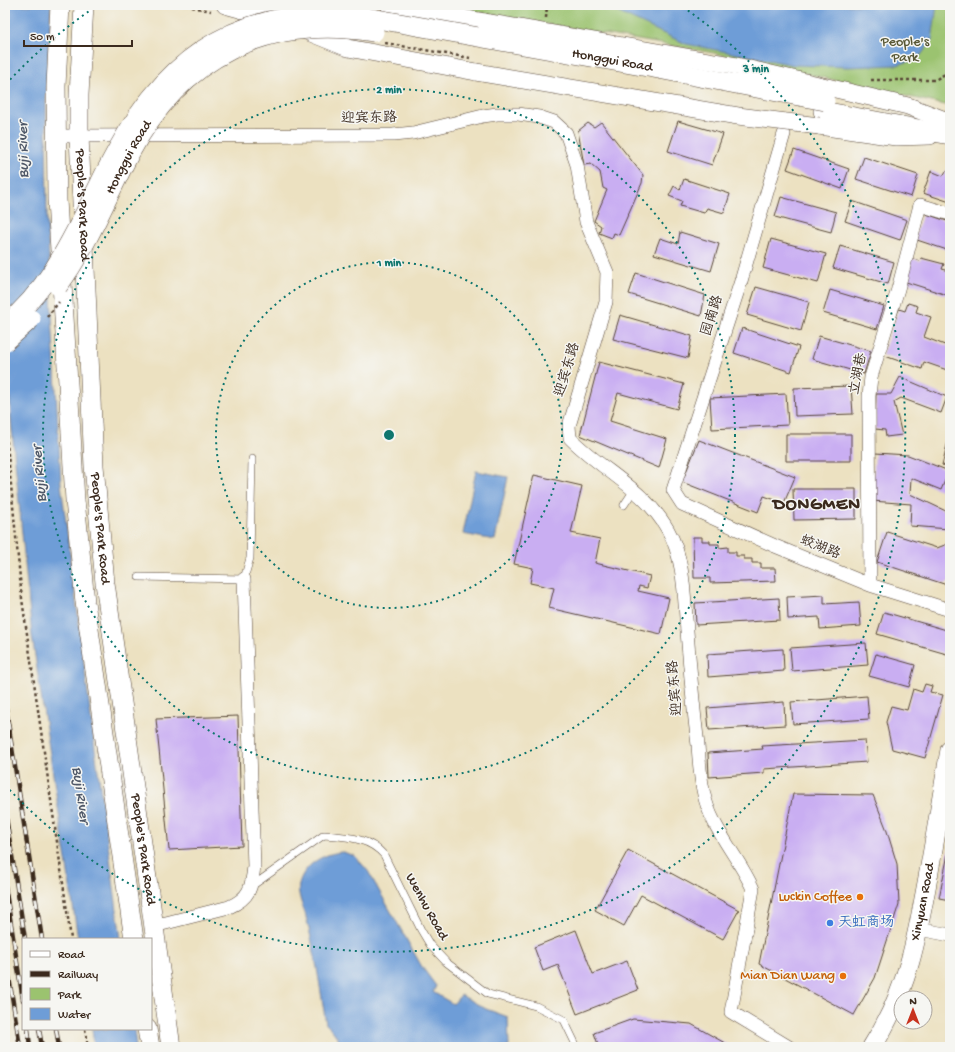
<svg xmlns="http://www.w3.org/2000/svg" width="955" height="1052" viewBox="0 0 955 1052" font-family="'Gochi Hand','LXGW WenKai TC',sans-serif">
	<rect width="100%" height="100%" fill="#f6f6f2"/>
	<filter id="ink" filterUnits="userSpaceOnUse"><feTurbulence type="fractalNoise" baseFrequency=".025" numOctaves="2"/><feDisplacementMap in="SourceGraphic" scale="8" xChannelSelector="R" yChannelSelector="G"/><feConvolveMatrix kernelMatrix="1 2 1 2 8 2 1 2 1" color-interpolation-filters="sRGB"/></filter>
	<filter id="wash" filterUnits="userSpaceOnUse"><feTurbulence type="fractalNoise" baseFrequency=".012" numOctaves="4" result="noise"/><feDisplacementMap in="SourceGraphic" scale="16" xChannelSelector="R" yChannelSelector="G"/><feGaussianBlur stdDeviation="0.9" result="paint"/><feColorMatrix in="noise" values="0 0 0 0 0 0 0 0 0 0 0 0 0 0 0 0 0 1.4 0 .05"/><feComposite in="paint" operator="in"/></filter>
	<g filter="url(#wash)">
		<rect width="100%" height="100%" fill="#ece1c1"/>
		<!-- green -->
		<path fill="#9bc36f" stroke="#6b7646" d="M436 5H950V106L714 53Z"/>
		<!-- water -->
		<path fill="#6e9dd7" stroke="#54647a" d="M5 5H51L46 100 47 220 61 484 94 742 121 939H78L32 636 11 420 5 325Z
			M602 5H937L932 40 921 55 910 61 897 65 848 67 794 65 686 44Z
			M476 471 508 477 495 540 463 534Z
			M343 852 355 856 368 871 422 967 436 986 433 992 453 1004 461 995 486 1009 508 1017 509 1047H340C338 1037 334 1031 326 1024 320 987 315 950 305 913 302 905 297 893 299 884 304 864 324 853 343 852Z
			M92 1029H134L136 1047H94Z"/>
		<g id="blocks">
			<!-- building -->
			<path fill="#c9aef2" d="M678 121 723 134 712 165 668 151Z
				M601 122 643 175 642 183 619 235 614 233 612 238 599 233 601 226 594 221 607 190 603 188 600 172 591 164 584 165 578 131 588 123 594 127Z
				M794 150 849 169 842 189 787 169Z
				M864 157 918 175 911 197 856 179Z
				M931 171 943 176 946 171 950 172V202L923 193Z
				M684 179 730 194 724 213 707 208 704 213 680 206 682 201 669 196 674 186 680 190Z
				M781 197 836 212 831 232 775 217Z
				M852 201 907 220 900 240 845 221Z
				M923 213 950 222V251L914 239Z
				M680 232 719 244 711 271 654 254 660 238 678 244Z
				M771 239 826 254 818 283 763 268Z
				M840 246 894 262 888 284 833 268Z
				M910 258 920 261 921 258 944 264 942 269 950 271V296L903 281Z
				M636 273 705 295 701 316 629 294Z
				M756 287 809 302 801 331 747 315Z
				M830 290 884 306 877 329 823 313Z
				M908 303 918 306 916 312 931 317 924 337 950 347V371L924 362 922 369 882 355 899 309 905 311Z
				M620 315 692 336 688 358 613 339Z
				M742 328 799 347 791 372 734 353Z
				M819 336 871 351 864 374 812 359Z
				M599 362 684 384 677 409 618 393 610 421 667 439 659 468 580 435Z
				M900 377 947 397 941 413 901 398 894 402 902 435 886 437 885 430 875 429 876 394H891Z
				M851 386 853 414 795 416 794 388Z
				M786 394 788 425 712 429 710 398Z
				M786 434H851V461H786Z
				M699 440 795 477 784 503 764 496 758 512 682 482Z
				M948 441H950V467L942 465Z
				M875 453 908 455 949 471 941 490 911 478 910 494 950 513 949 529 910 526 911 504 872 501Z
				M534 475 582 486 571 533 600 539 595 563 650 576 647 588 639 586 638 591 669 598 661 634 549 608 554 588 530 583 533 568 514 564Z
				M793 489H856V519L794 520Z
				M887 532 937 548 950 543V581L944 584 877 562Z
				M693 537H702V541H710V544H719V548L728 547V552H736V556H744V559H752V563H761V568H775L776 581 710 583V578H694Z
				M824 595V604L859 602 861 626 820 629 819 617 788 619 787 597Z
				M779 598 780 620 696 625 695 603Z
				M884 612 950 631V655L877 634Z
				M866 643 868 665 792 671 790 648Z
				M783 649 784 671 708 677 707 654Z
				M876 654 915 665 909 687 869 676Z
				M925 684 932 686 930 692 943 695 925 758 892 749 886 722 891 706 907 710 913 689 922 692Z
				M867 696 869 719 793 724 791 702Z
				M784 702 785 725 709 730 707 708Z
				M238 716 242 846 169 850 156 719Z
				M865 740 867 762 764 769V773L709 777 708 753 763 749 762 746Z
				M793 794 873 795 886 828 897 864 899 904 875 978 854 1015 759 964Z
				M949 849H950V900L939 898Z
				M628 850 739 910 723 939 641 895 624 926 595 910Z
				M576 930 593 974 627 961 638 990 577 1014 558 965 543 971 534 947Z
				M633 1019 691 1024 732 1047H599L594 1033Z"/>
		</g>
	</g>
	<g filter="url(#ink)">
		<use href="#blocks" fill-opacity="0" stroke="#564536" stroke-width="1"/>
		<g fill="none" stroke-linecap="round" stroke-linejoin="round">
			<!-- service casing -->
			<g stroke="#564536" stroke-width="8">
				<path id="service" d="M624 505 634 490
					M139 577 244 579 250 558 252 459
					M252 886 324 835C346 837 369 837 384 855L421 930 430 945 446 962 488 994 536 1006 564 1020 577 1047"/>
			</g>
			<!-- minor casing -->
			<g stroke="#564536" stroke-width="14">
				<path id="minor" d="M784 134 741 281 673 490 682 504 775 546 870 585 950 610
					M57 136 393 135 413 133 483 116 497 114H518L539 117 554 122 566 133 577 165 586 222 607 272 606 302 569 426 570 438C601 470 645 489 668 530 685 560 684 598 687 631 690 669 693 707 698 745 699 760 700 775 703 790 710 828 738 855 753 889L731 1012 789 1047
					M870 585 869 396 871 377 898 289 920 205 950 214
					M154 926 229 907C250 898 252 887 254 866L244 579
					M919 929 950 935"/>
			</g>
			<!-- tertiary casing -->
			<g stroke="#564536" stroke-width="18">
				<path id="tertiary" d="M225 5 276 19 348 48 476 72
					M389 5 485 22
					M827 87 908 106 950 122
					M819 126 896 137 930 136"/>
			</g>
			<!-- secondary casing -->
			<g stroke="#564536" stroke-width="20">
				<g id="secondary">
					<path d="M60 5 56 86 57 200 75 500 85 602 134 939"/>
					<path id="s1" d="M84 5 79 95V136L94 466 105 583 171 1047"/>
					<path d="M823 111 950 135"/>
					<path d="M147 1029 150 1047"/>
					<path id="s2" d="M872 1047C909 989 918 933 930 866 937 828 943 789 950 750"/>
				</g>
			</g>
			<!-- path -->
			<path stroke="#564536" stroke-width="2.5" stroke-dasharray="3 3" stroke-linecap="butt" d="M192 7 211 11
				M546 18 547 5
				M871 80H935L950 71
				M5 423 22 599 71 939
				M85 1029 88 1047"/>
			<!-- service -->
			<use href="#service" stroke="#fff" stroke-width="7"/>
			<!-- minor -->
			<use href="#minor" stroke="#fff" stroke-width="13"/>
			<!-- tertiary -->
			<use href="#tertiary" stroke="#fff" stroke-width="17"/>
			<!-- secondary -->
			<use href="#secondary" stroke="#fff" stroke-width="19"/>
			<!-- rail casing -->
			<g stroke="#3b2a1e" stroke-width="4.5">
				<path id="rail" d="M5 703 42 939
					M5 811 25 939
					M5 886 23 1000
					M5 952 20 1047
					M28 1029 30 1047
					M39 1029 42 1047
					M56 1029 59 1047"/>
			</g>
			<!-- rail -->
			<use href="#rail" stroke="#f6f6f2" stroke-width="3" stroke-dasharray="9" stroke-linecap="butt"/>
			<!-- tertiary-bridge casing -->
			<g stroke="#564536" stroke-width="18" stroke-linecap="butt">
				<path id="tertiary-bridge" d="M485 22 732 65 827 87
					M476 72 738 116 819 126"/>
			</g>
			<!-- secondary-bridge casing -->
			<g stroke="#564536" stroke-width="20" stroke-linecap="butt">
				<g id="secondary-bridge">
					<path id="s3" d="M58 286C88 246 106 198 130 153 182 56 266 15 374 32"/>
					<path id="s4" d="M5 325C49 290 72 238 97 189 112 158 129 125 151 98 207 28 280 6 366 17L653 68 825 101"/>
					<path d="M5 342 31 319"/>
				</g>
			</g>
			<!-- path-bridge -->
			<path stroke="#564536" stroke-width="2.5" stroke-dasharray="3 3" stroke-linecap="butt" d="M385 43 470 58
				M47 317 59 302"/>
			<!-- tertiary-bridge -->
			<use href="#tertiary-bridge" stroke="#fff" stroke-width="17"/>
			<!-- secondary-bridge -->
			<use href="#secondary-bridge" stroke="#fff" stroke-width="19"/>
		</g>
	</g>
	<!-- distance rings -->
	<g fill="none" stroke="#0f766e" stroke-width="2" stroke-dasharray="2 4">
		<circle cx="389" cy="435" r="173"/>
		<circle cx="389" cy="435" r="346"/>
		<path d="M6 84A519 519 0 0 1 95 7M683 7A519 519 0 1 1 6 786"/>
	</g>
	<!-- markers -->
	<g fill="#e8710a" stroke="#f6f6f2" stroke-width="1.5">
		<circle cx="860" cy="897" r="4"/>
		<circle cx="843" cy="976" r="4"/>
	</g>
	<circle fill="#3f7fe0" stroke="#f6f6f2" stroke-width="1.5" cx="830" cy="923" r="4"/>
	<g text-anchor="middle" dominant-baseline="central" stroke-width="3" stroke-linejoin="round" paint-order="stroke">
		<!-- park labels -->
		<g font-size="14" fill="#585836" stroke="#f6f6f2">
			<text x="905" y="42">People's<tspan x="905" dy="16">Park</tspan></text>
		</g>
		<!-- street labels -->
		<g font-size="14" fill="#3b2a1e" stroke="#f6f6f2">
			<text stroke="none"><textPath href="#s4" startOffset="763">Honggui Road</textPath></text>
			<text transform="translate(369 119) rotate(-1)">迎宾东路</text>
			<text stroke="none"><textPath href="#s3" startOffset="147">Honggui Road</textPath></text>
			<text stroke="none"><textPath href="#s1" startOffset="200">People's Park Road</textPath></text>
			<text transform="translate(713 316) rotate(-72)">园南路</text>
			<text transform="translate(568 370) rotate(-73)">迎宾东路</text>
			<text transform="translate(859 374) rotate(-79)">立湖巷</text>
			<text stroke="none"><textPath href="#s1" startOffset="524">People's Park Road</textPath></text>
			<text transform="translate(820 548) rotate(22)">蛟湖路</text>
			<text transform="translate(676 688) rotate(-95)">迎宾东路</text>
			<text stroke="none"><textPath href="#s1" startOffset="848">People's Park Road</textPath></text>
			<text stroke="none"><textPath href="#s2" startOffset="155">Xinyuan Road</textPath></text>
			<text transform="translate(426 907) rotate(61)">Wenhu Road</text>
		</g>
		<!-- food labels -->
		<g font-size="14" fill="#c56008" stroke="#f6f6f2" text-anchor="end">
			<text x="852" y="897">Luckin Coffee</text>
			<text x="835" y="976">Mian Dian Wang</text>
		</g>
		<!-- shop labels -->
		<g font-size="14" fill="#366cbe" stroke="#f6f6f2" text-anchor="start">
			<text x="838" y="923">天虹商场</text>
		</g>
		<!-- water labels -->
		<g font-size="15" font-style="italic" fill="#4f5868" stroke="#f6f6f2">
			<text transform="translate(24 150) rotate(-91)">Buji River</text>
			<text transform="translate(40 474) rotate(-95)">Buji River</text>
			<text transform="translate(80 795) rotate(82)">Buji River</text>
		</g>
		<!-- district labels -->
		<g font-size="18" font-weight="bold" letter-spacing="1" fill="#3b2a1e" stroke="#f6f6f2">
			<text x="817" y="505">DONGMEN</text>
		</g>
	</g>
	<circle cx="389" cy="435" r="6" fill="#0f766e" stroke="#f6f6f2" stroke-width="2"/>
	<g font-size="12" text-anchor="middle" font-weight="bold" fill="#0f766e" stroke="#f6f6f2" stroke-width="3" stroke-linejoin="round" paint-order="stroke">
		<text x="756" y="72">3 min</text>
		<text x="389" y="93">2 min</text>
		<text x="389" y="266">1 min</text>
	</g>
	<!-- margin -->
	<rect width="955" height="1052" fill="none" stroke="#f6f6f2" stroke-width="20"/>
	<!-- legend -->
	<rect x="22" y="938" width="130" height="92" fill="#f6f6f2" stroke="#aba49d"/>
	<rect x="30" y="951" width="20" height="6" fill="#ffffff" stroke="#aba49d"/>
	<text x="58" y="958" font-size="12" fill="#3b2a1e">Road</text>
	<rect x="30" y="971" width="20" height="6" fill="#3b2a1e" stroke="#aba49d"/>
	<text x="58" y="978" font-size="12" fill="#3b2a1e">Railway</text>
	<rect x="30" y="988" width="20" height="12" fill="#9bc36f" stroke="#aba49d"/>
	<text x="58" y="998" font-size="12" fill="#3b2a1e">Park</text>
	<rect x="30" y="1008" width="20" height="12" fill="#6e9dd7" stroke="#aba49d"/>
	<text x="58" y="1018" font-size="12" fill="#3b2a1e">Water</text>
	<!-- north arrow -->
	<g transform="translate(913 1010)"><circle r="19" fill="#f6f6f2" stroke="#aba49d"/>
	<path d="M0-3L7 15L0 10L-7 15Z" fill="#c8321e"/>
	<text y="-6" font-size="11" font-weight="bold" text-anchor="middle" fill="#3b2a1e">N</text>
	</g>
	<!-- scale -->
	<path d="M24 40v6h108v-6" fill="none" stroke="#3b2a1e" stroke-width="2"/>
	<text x="30" y="40" font-size="12" fill="#3b2a1e" stroke="#f6f6f2" stroke-width="3" paint-order="stroke">50 m</text>
</svg>
